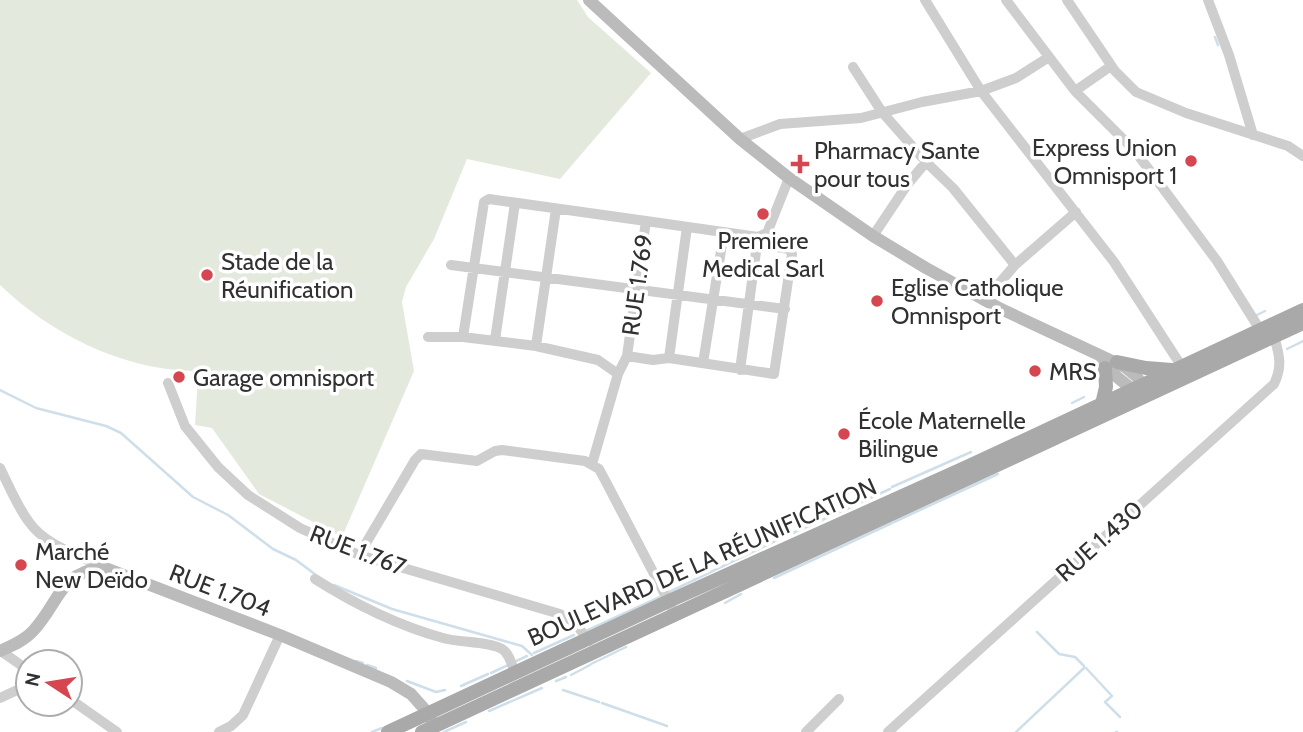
<svg xmlns="http://www.w3.org/2000/svg" width="1303" height="732" viewBox="0 0 1303 732" font-family="Cabin,sans-serif">
	<rect width="100%" height="100%" fill="#fff"/>
	<!-- green -->
	<path fill="#e4e9de" d="M0 0H577L588 17 651 73 560 179 467 159 434 239 406 287 402 302 414 371 342 537 259 494 212 428 195 425 198 376H192V371C120 369 50 333 0 285Z"/>
	<g fill="none" stroke-linecap="round" stroke-linejoin="round">
		<!-- stream -->
		<path stroke="#cfdfea" stroke-width="2.5" d="M1215 37 1218 45
			M1257 315 1265 311
			M1287 349 1303 341
			M0 390 36 408 106 426 121 433 193 497 228 515 273 549 296 560 316 575
			M1072 403 1084 397
			M892 487 971 452
			M861 502 890 489
			M847 509 857 504
			M894 522 998 474
			M793 533 844 510
			M774 578 892 523
			M334 585 392 609 522 646 532 655
			M667 593 790 534
			M725 603 741 594
			M586 631 662 596
			M1037 632 1059 654 1075 657 1084 666
			M534 653 574 635
			M356 661 363 663
			M591 664 626 647
			M367 665 376 668
			M1086 668 1112 696 1105 702 1120 717
			M491 673 527 656
			M571 675 590 665
			M407 681 436 692 445 690
			M556 681 566 677
			M461 686 488 674
			M563 690 599 702
			M602 703 667 726
			M489 711 542 688
			M372 732 382 728
			M444 732 466 722
			M1016 732 1084 668
			M1116 732H1117"/>
		<!-- street -->
		<path stroke="#cecece" stroke-width="10" d="M925 0 981 91 1114 262 1182 367
			M1006 0 1075 91 1135 151 1168 195 1217 261 1262 333
			M1067 0 1115 71 1136 92 1186 113 1288 146 1303 156
			M1208 0 1229 55 1253 135
			M853 67 882 112 926 162 953 188 1015 265
			M1075 91 1111 66
			M740 139 780 124 861 118 922 102 981 91 1016 78 1049 57
			M646 221 758 237 767 233 789 178
			M873 236 907 185 926 162
			M451 265 785 309
			M984 301 1015 265 1076 212
			M428 337H463L536 346 598 360 618 374
			M463 337 484 202 489 199 646 221 627 356 618 374 592 464
			M495 340 515 203
			M536 346 556 209
			M627 356 653 360 669 358 774 374 792 254 789 249 757 244
			M669 358 687 227
			M703 363 724 232
			M740 370 758 237
			M168 383 185 426 218 467 248 495 300 528 359 555 560 614 574 622 589 641
			M0 468C9 486 17 506 29 522 45 545 78 555 103 567
			M359 555 415 460 421 454 477 461 495 451 502 450 585 461 599 469 606 482 675 614
			M315 579C356 605 396 625 443 638 460 643 487 641 502 649 509 653 512 665 515 673
			M1 651 28 670
			M0 698 28 685
			M70 699 117 732
			M219 732 231 726 243 715 280 635
			M806 732 839 699
			M888 732 1274 384C1283 366 1279 354 1274 336"/>
		<!-- secondary -->
		<path stroke="#bbb" stroke-width="12" d="M589 0 740 139 789 178 873 236 926 268 1001 309 1125 367 1137 377 1147 393
			M1101 364 1133 390 1137 396
			M0 651C11 646 24 641 33 631 60 602 58 574 103 567L280 635 391 682 411 694 428 713 432 722"/>
		<!-- primary -->
		<path stroke="#a9a9a9" stroke-width="14" d="M1117 362 1146 368 1172 370
			M1102 404 1106 387 1105 368
			M388 732 669 601 967 467 1303 310
			M422 732 1303 323"/>
	</g>
	<!-- markers -->
	<g fill="#d54650" stroke="#fff" stroke-width="2.5">
		<circle cx="1191" cy="161" r="7"/>
		<path d="M796.5 153.5h7v7h7v7h-7v7h-7v-7h-7v-7h7z"/>
		<circle cx="763" cy="214" r="7"/>
		<circle cx="207" cy="275" r="7"/>
		<circle cx="877" cy="301" r="7"/>
		<circle cx="1035" cy="371" r="7"/>
		<circle cx="179" cy="377" r="7"/>
		<circle cx="844" cy="434" r="7"/>
		<circle cx="21" cy="565" r="7"/>
	</g>
	<g text-anchor="middle" dominant-baseline="central" stroke-width="7" stroke-linejoin="round" paint-order="stroke">
		<!-- poi labels -->
		<g font-size="24" fill="#313131" stroke="#fff" text-anchor="start">
			<text x="1177" y="147" text-anchor="end">Express Union<tspan x="1177" dy="28">Omnisport 1</tspan></text>
			<text x="814" y="150">Pharmacy Sante<tspan x="814" dy="28">pour tous</tspan></text>
			<text x="763" y="240" text-anchor="middle">Premiere<tspan x="763" dy="28">Medical Sarl</tspan></text>
			<text x="221" y="261">Stade de la<tspan x="221" dy="28">Réunification</tspan></text>
			<text x="891" y="287">Eglise Catholique<tspan x="891" dy="28">Omnisport</tspan></text>
			<text x="1049" y="371">MRS</text>
			<text x="193" y="377">Garage omnisport</text>
			<text x="858" y="420">École Maternelle<tspan x="858" dy="28">Bilingue</tspan></text>
			<text x="35" y="551">Marché<tspan x="35" dy="28">New Deïdo</tspan></text>
		</g>
		<!-- street labels -->
		<g font-size="24" fill="#313131" stroke="#fff">
			<text transform="translate(637 285) rotate(-82)">RUE 1.769</text>
			<text transform="translate(1099 541) rotate(-42)">RUE 1.430</text>
			<text transform="translate(358 550) rotate(21)">RUE 1.767</text>
			<text transform="translate(702 562) rotate(-24)">BOULEVARD DE LA RÉUNIFICATION</text>
			<text transform="translate(220 590) rotate(21)">RUE 1.704</text>
		</g>
	</g>
	<!-- north arrow -->
	<g transform="translate(49 683) rotate(282)"><circle r="33" fill="#ffffff" stroke="#adadad" stroke-width="2"/>
	<path d="M0-5L12 26L0 18L-12 26Z" fill="#d54650"/>
	<text y="-10" font-size="19" font-weight="bold" text-anchor="middle" fill="#313131">N</text>
	</g>
</svg>
